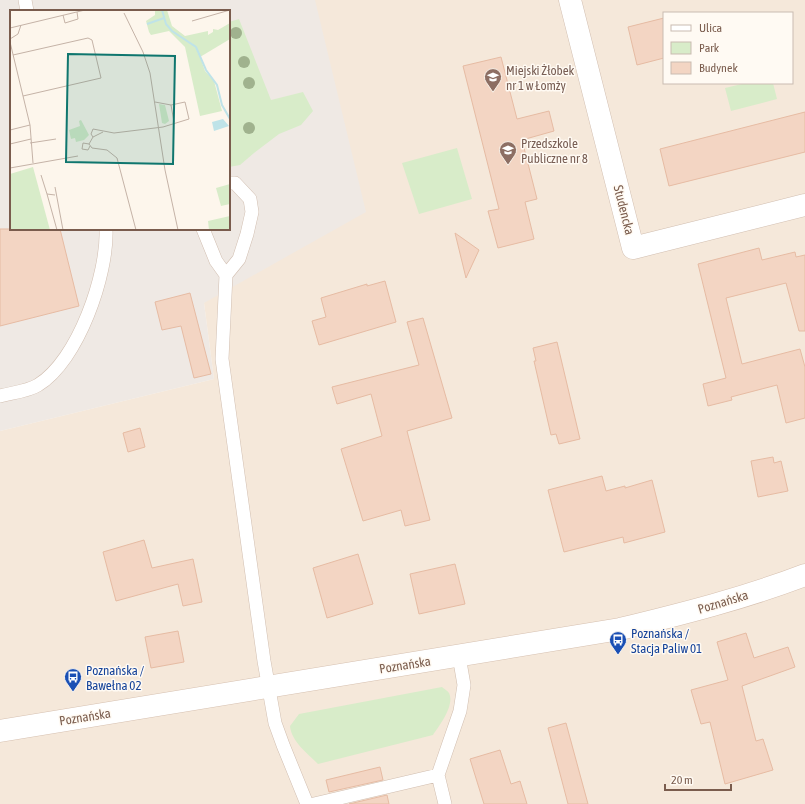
<svg xmlns="http://www.w3.org/2000/svg" width="805" height="804" viewBox="0 0 805 804" font-family="'Asap Condensed',sans-serif">
	<rect width="100%" height="100%" fill="#fdf6ec"/>
	<!-- residential -->
	<path fill="#f5e8da" fill-rule="evenodd" d="M315 0H805V804H0V431L214 379 204 303ZM664 13H792V83H664Z"/>
	<!-- industrial -->
	<path fill="#efe9e4" fill-rule="evenodd" d="M0 0H315L366 212 204 303 214 379 0 431ZM11 11H229V229H11Z"/>
	<!-- green -->
	<path fill="#d8ecc9" d="M239 19 271 100 303 92 313 111 301 125 279 134 254 153 240 165 229 167V22Z
		M746 83H773L777 99 731 111 725 88Z
		M457 148 472 199 419 214 402 163Z
		M442 687C444 689 448 691 449 693 455 705 440 725 433 735L318 764C308 754 291 741 290 726L299 714Z"/>
	<!-- building -->
	<path fill="#f3d5c3" stroke="#e6bba3" d="M664 18V58L637 65 628 27Z
		M501 57 517 119 549 111 554 131 522 140 537 199 525 202 534 239 498 248 488 211 499 209 463 66Z
		M805 112V152L669 186 660 149Z
		M0 229H60L79 306 0 326Z
		M455 233 479 250 466 278Z
		M759 248 762 260 795 252 796 257 805 255V331H799L786 283 726 298 742 364 800 349 805 367V418L786 423 777 385 731 397 732 400 708 406 703 384 726 378 698 264Z
		M385 281 396 322 319 345 312 321 326 317 321 298 367 284V286Z
		M190 293 211 374 194 378 181 326 162 330 155 302Z
		M423 318 452 418 407 431 430 520 405 526 401 510 363 521 341 449 382 436 371 394 337 404 332 387 419 365 407 322Z
		M557 342 580 439 559 444 556 434 551 435 534 361H536L533 348Z
		M140 428 145 447 128 452 123 433Z
		M773 457 774 463 781 461 788 491 758 497 751 461Z
		M602 476 606 491 625 486V488L652 480 665 532 624 543 623 537 564 552 548 490Z
		M144 540 152 568 193 559 202 602 183 606 178 584 116 601 103 552Z
		M358 554 373 604 327 618 313 568Z
		M455 564 465 604 419 614 410 574Z
		M178 631 184 662 151 668 145 637Z
		M746 633 754 658 788 647 795 667 742 686 756 741 763 739 773 770 725 784 710 722 701 724 691 690 728 680 717 642Z
		M566 723 579 771 588 804H568L548 728Z
		M500 750 511 784 520 781 527 804H484L470 759Z
		M380 767 383 780 329 792 326 780Z
		M387 795 389 804H349Z"/>
	<g fill="none" stroke-linecap="round" stroke-linejoin="round">
		<!-- lane casing -->
		<g stroke="#d1beb0" stroke-width="14">
			<path id="lane" d="M25 0 27 11
				M229 183H235L250 199 252 212 247 234 239 259 226 275 222 359 264 661 275 723 283 745 307 804
				M203 229 216 261 226 275
				M0 396C11 393 29 391 38 385 78 361 108 274 106 229
				M314 804 438 775
				M445 804 438 775 460 711 464 685 459 656"/>
		</g>
		<!-- street casing -->
		<g stroke="#d1beb0" stroke-width="23">
			<path id="street" d="M570 0 633 248 805 205"/>
		</g>
		<!-- secondary casing -->
		<g stroke="#d6c0b0" stroke-width="23">
			<path id="secondary" d="M0 731 620 629C682 614 745 598 805 575"/>
		</g>
		<!-- lane -->
		<use href="#lane" stroke="#fff" stroke-width="13"/>
		<!-- street -->
		<use href="#street" stroke="#fff" stroke-width="22"/>
		<!-- secondary -->
		<use href="#secondary" stroke="#fff" stroke-width="22"/>
	</g>
	<!-- trees -->
	<g fill="#a0b28e">
		<circle cx="236" cy="33" r="6"/>
		<circle cx="244" cy="62" r="6"/>
		<circle cx="249" cy="83" r="6"/>
		<circle cx="249" cy="128" r="6"/>
	</g>
	<!-- icons -->
	<defs>
		<g id="school-pin" transform="scale(0.9)"><path d="M0 17L-7.5 6A9.5 9.5 0 1 1 7.5 6Z" fill="#8d6e63" stroke="#fffaf3"/><path d="M0-5L7-2L0 1L-7-2ZM-4 1L0 2.5L4 1V4Q0 6-4 4Z" fill="#fff"/></g>
		<g id="bus-pin" transform="scale(0.9)"><path d="M0 17L-7.5 6A9.5 9.5 0 1 1 7.5 6Z" fill="#1a4fb4" stroke="#fffaf3"/><path d="M-5-6H5V4H4V6H2V4H-2V6H-4V4H-5ZM-3.5-4V0h7V-4ZM-3.5 1.2v1.5H-2V1.2ZM2 1.2v1.5H3.5V1.2Z" fill="#fff"/></g>
	</defs>
	<g fill-rule="evenodd">
		<use href="#school-pin" x="493" y="77"/>
		<use href="#school-pin" x="508" y="150"/>
		<use href="#bus-pin" x="618" y="640"/>
		<use href="#bus-pin" x="73" y="677"/>
	</g>
	<g text-anchor="middle" dominant-baseline="central" stroke-width="3" stroke-linejoin="round" paint-order="stroke">
		<!-- education labels -->
		<g font-size="13" fill="#785e54" stroke="#fffaf3" text-anchor="start">
			<text x="506" y="70">Miejski Żłobek<tspan x="506" dy="15">nr 1 w Łomży</tspan></text>
			<text x="521" y="143">Przedszkole<tspan x="521" dy="15">Publiczne nr 8</tspan></text>
		</g>
		<!-- street labels -->
		<g font-size="13" fill="#7a5c4d" stroke="#fffaf3">
			<text transform="translate(624 210) rotate(76)">Studencka</text>
			<text transform="translate(723 602) rotate(-17)">Poznańska</text>
			<text transform="translate(405 665) rotate(-9)">Poznańska</text>
			<text transform="translate(85 717) rotate(-9)">Poznańska</text>
		</g>
		<!-- transit labels -->
		<g font-size="13" fill="#164399" stroke="#fffaf3" text-anchor="start">
			<text x="631" y="633">Poznańska /<tspan x="631" dy="15">Stacja Paliw 01</tspan></text>
			<text x="86" y="670">Poznańska /<tspan x="86" dy="15">Bawełna 02</tspan></text>
		</g>
	</g>
	<!-- overview -->
	<g transform="translate(10 10)">
		<rect width="220" height="220" fill="#fdf6ec"/>
		<path d="M145 0H157L162 16 175 26 198 21V25L203 22V19L208 20 220 13V29L190 47 195 61 204 71 212 101 190 106 175 37 159 21 141 25 139 22 136 11 145 5ZM149 94 155 95 159 111 155 114 152 113ZM71 110 79 125 74 130 66 132 65 128 61 129 59 120 70 116 69 111ZM23 157 40 220H0V164ZM220 174V194L211 196 206 178ZM220 206V220H199L198 211Z" fill="#d8ecc9"/>
		<path d="M213 109 219 116 204 121 202 112Z" fill="#bfe3e8"/>
		<path fill="none" stroke="#bfe3e8" stroke-width="2" d="M152 0 156 14 162 21 186 37 196 60 207 75 212 95 220 109M137 14 154 8"/>
		<path fill="none" stroke="#c5b3a7" stroke-width="1" d="M114 3 133 42 140 63 155 160 168 220M53 5 55 13 68 9 67 2M182 11 220 0M0 18 75 0M0 29 8 24 11 15M0 32 20 115 23 153M3 45 78 28 82 30 91 68 13 86M161 95 164 112M0 120 20 115M93 122 83 127 81 124 83 119 104 123 153 117 179 109 175 92 161 95 145 92M83 127 79 134 82 138 97 140 107 148 126 220M20 133 46 129M0 134 21 129M79 134 73 133 72 139 78 140 80 136M0 158 68 146M31 165 37 184 45 185M45 177 53 220M37 184 47 220"/>
		<path fill="#0f766e" fill-opacity="0.15" stroke="#0f766e" stroke-width="2" d="M58 44 165 46 163 154 56 152Z"/>
		<rect width="220" height="220" fill="none" stroke="#7a5c4d" stroke-width="2"/>
	</g>
	<!-- legend -->
	<rect x="663" y="12" width="130" height="72" fill="#fffaf3" stroke="#cabbb1"/>
	<rect x="671" y="25" width="20" height="6" fill="#ffffff" stroke="#cabbb1"/>
	<text x="699" y="32" font-size="12" fill="#7a5c4d">Ulica</text>
	<rect x="671" y="42" width="20" height="12" fill="#d8ecc9" stroke="#cabbb1"/>
	<text x="699" y="52" font-size="12" fill="#7a5c4d">Park</text>
	<rect x="671" y="62" width="20" height="12" fill="#f3d5c3" stroke="#cabbb1"/>
	<text x="699" y="72" font-size="12" fill="#7a5c4d">Budynek</text>
	<!-- scale -->
	<path d="M665 784v6h66v-6" fill="none" stroke="#7a5c4d" stroke-width="2"/>
	<text x="671" y="784" font-size="12" fill="#7a5c4d" stroke="#fffaf3" stroke-width="3" paint-order="stroke">20 m</text>
</svg>
